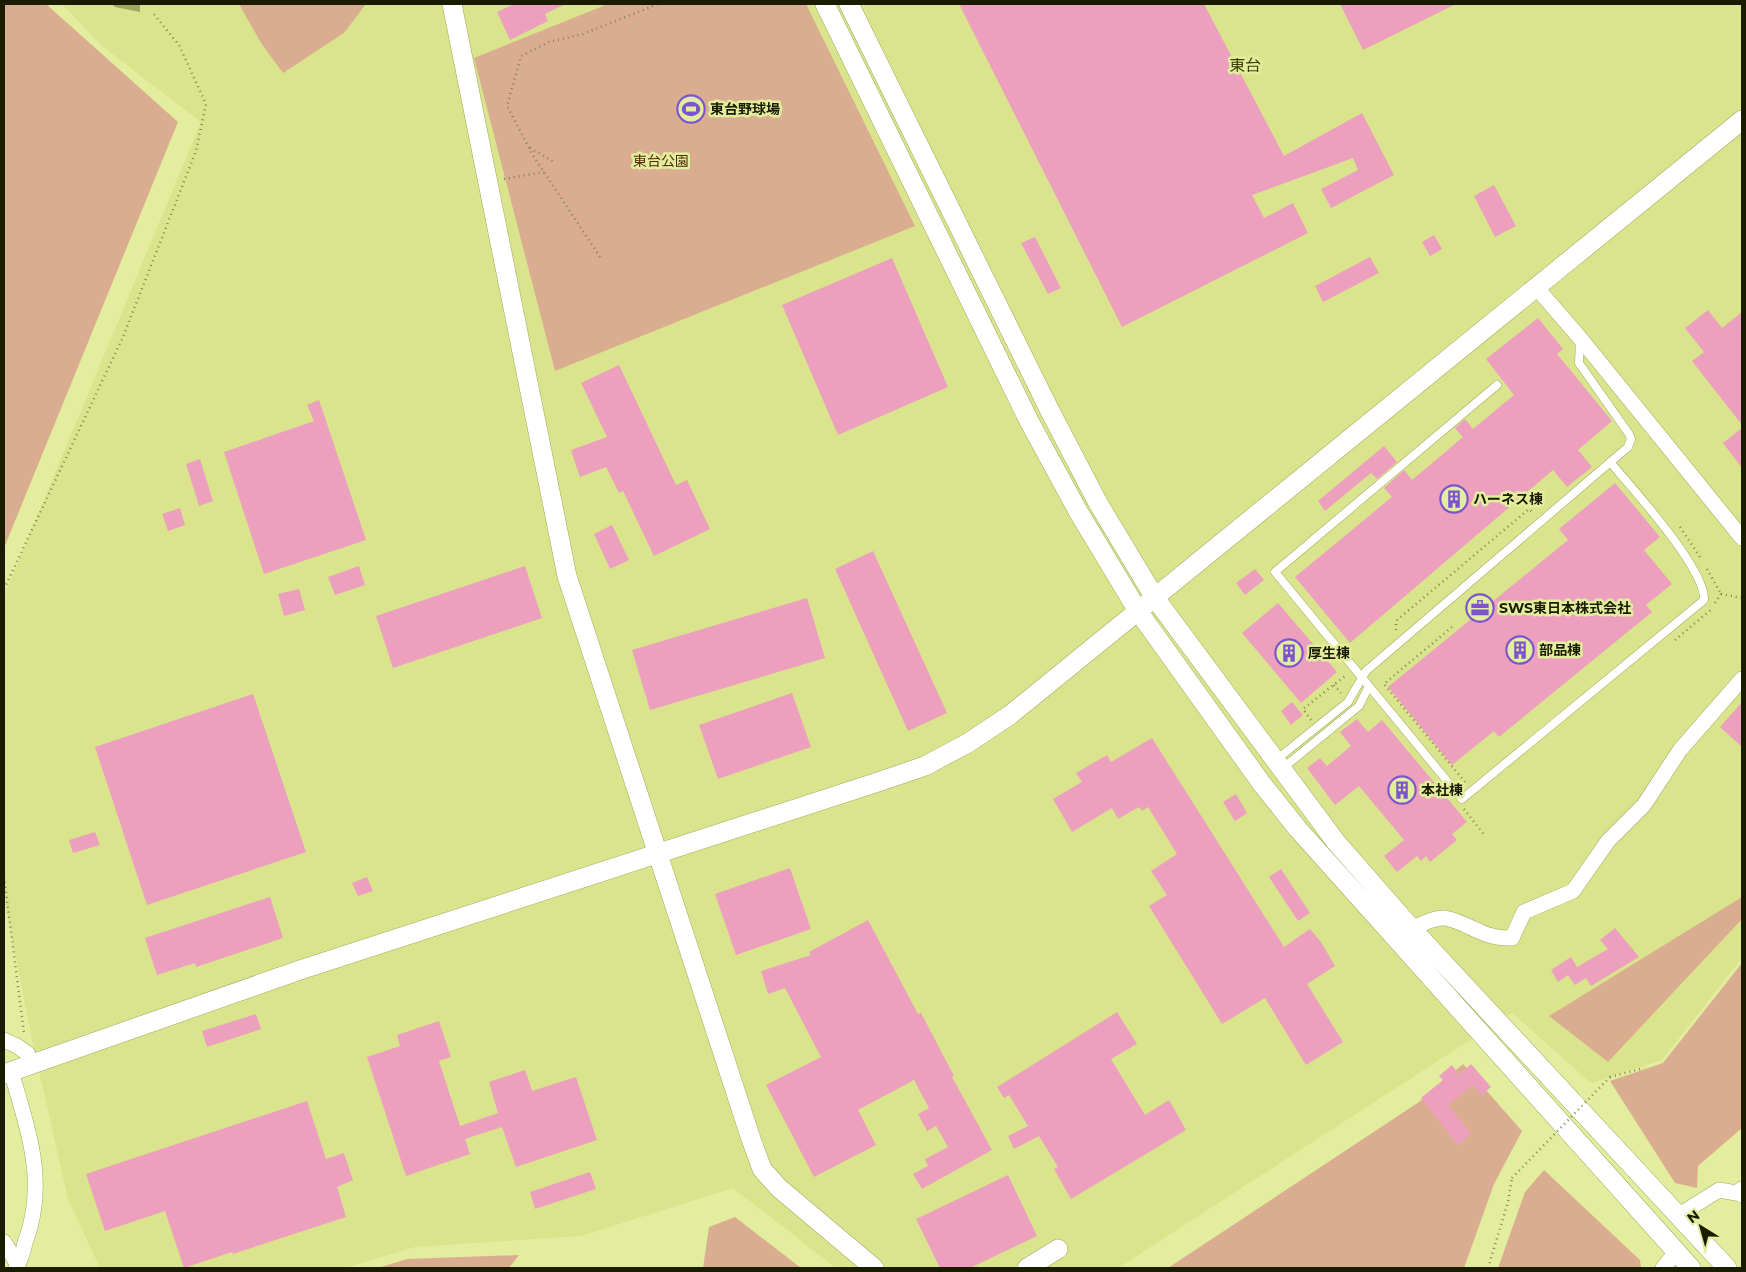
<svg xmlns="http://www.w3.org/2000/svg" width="1746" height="1272" viewBox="0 0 1746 1272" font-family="Montserrat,'Noto Sans JP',sans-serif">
	<rect width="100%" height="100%" fill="#e3ed9e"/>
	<!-- built -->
	<path fill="#dae48d" d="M62 4H1742V958L1662 1060 1591 1083 1512 1013 1118 1268H836L733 1188 581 1236 415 1247 344 1268H100L68 1199 32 1040 4 898V596L201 122 102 46Z"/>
	<!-- green -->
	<path fill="#dbad90" d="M4 4H46L178 122 4 548Z
		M239 4H366L344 33 283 73 261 43Z
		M608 4H806L915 226 555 371 474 58Z
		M1742 897V919L1608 1062 1549 1016Z
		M1742 963V1128L1698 1166 1697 1188 1675 1183 1610 1081 1663 1063Z
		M1463 1064 1522 1131 1494 1184 1464 1268H1168L1419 1102Z
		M1544 1170 1640 1260 1641 1268H1498L1525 1192Z
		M735 1217 801 1268H703L709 1227Z
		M519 1255 509 1268H378L407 1259Z"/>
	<!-- water -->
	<path fill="#a0a85e" d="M112 4H140V12L115 7Z"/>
	<!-- building -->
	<path fill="#eca0be" d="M514 4H566L545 14 548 21 510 40 497 12Z
		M959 4H1204L1284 156 1362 113 1394 175 1331 208 1321 189 1358 170 1353 158 1252 195 1264 218 1293 203 1308 233 1122 327Z
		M1340 4H1456L1363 50Z
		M1494 185 1516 226 1495 237 1474 196Z
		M1434 235 1442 249 1430 256 1422 242Z
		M1035 237 1061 288 1048 294 1021 243Z
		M1370 257 1379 273 1323 302 1315 286Z
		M892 258 948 387 838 435 782 305Z
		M1708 310 1722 328 1742 312V425L1692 361 1704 352 1685 328Z
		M1538 318 1563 349 1557 354 1612 421 1578 450 1592 467 1567 487 1553 470 1350 643 1295 577 1392 497 1384 488 1404 470 1412 480 1463 437 1455 428 1465 419 1473 429 1514 395 1486 359Z
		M619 365 676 485 687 480 710 529 654 556 623 491 619 493 606 467 580 477 571 450 607 437 581 383Z
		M319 400 366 540 264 574 224 452 314 421 307 405Z
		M1742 428V468L1723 443Z
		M1384 446 1397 462 1377 479 1371 473 1325 511 1318 501Z
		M200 459 213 501 199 506 186 464Z
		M1615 483 1660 537 1644 550 1672 584 1646 605 1652 612 1499 737 1494 731 1452 765 1388 687 1568 540 1559 529Z
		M180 508 185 525 168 531 162 514Z
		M612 525 629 560 610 569 594 534Z
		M873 551 947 713 908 731 835 569Z
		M359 566 365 585 335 595 328 577Z
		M525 566 542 618 393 668 376 616Z
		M1255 569 1264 580 1245 595 1236 583Z
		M299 589 305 610 284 616 278 594Z
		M807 598 825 658 650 710 632 650Z
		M1278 603 1337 672 1301 703 1242 633Z
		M792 693 811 747 718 779 699 725Z
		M253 694 306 852 147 905 95 747Z
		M1292 702 1303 715 1291 725 1281 711Z
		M1742 702V747L1720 727Z
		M1357 719 1368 732 1382 720 1467 822 1452 834 1457 840 1430 862 1426 856 1421 861 1417 856 1397 872 1384 856 1404 840 1359 786 1335 805 1307 768 1320 758 1327 766 1351 746 1340 732Z
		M1152 738 1284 947 1310 929 1321 942 1335 966 1307 984 1343 1042 1306 1065 1265 998 1222 1024 1149 906 1167 895 1151 871 1177 854 1148 807 1142 811 1139 807 1118 819 1112 808 1072 832 1053 799 1082 782 1076 773 1107 755 1111 762Z
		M1236 794 1247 813 1235 821 1223 802Z
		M95 832 100 845 73 853 69 840Z
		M790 868 811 929 736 955 715 894Z
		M1281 869 1310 913 1298 921 1269 877Z
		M367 877 373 891 358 896 352 883Z
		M270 897 283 938 196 967 195 963 157 975 145 938Z
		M868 920 918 1014 921 1013 954 1076 952 1077 992 1150 922 1189 913 1174 928 1166 925 1159 948 1147 936 1126 927 1131 918 1114 929 1108 914 1080 858 1110 876 1145 814 1177 766 1085 821 1057 785 988 768 994 761 971 811 955 809 952Z
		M1615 928 1639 957 1591 986 1586 978 1575 985 1568 975 1558 982 1551 970 1571 957 1577 967 1608 949 1600 940Z
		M1117 1012 1137 1044 1111 1059 1145 1115 1169 1100 1186 1130 1071 1199 1054 1169 1058 1167 1039 1136 1014 1149 1008 1136 1028 1126 1009 1095 1004 1098 997 1087Z
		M256 1014 261 1029 207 1047 202 1031Z
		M439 1021 451 1057 439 1061 460 1126 498 1113 489 1082 525 1070 532 1091 576 1077 597 1140 516 1167 502 1127 465 1139 470 1154 406 1176 367 1057 400 1046 397 1035Z
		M1471 1064 1491 1087 1482 1095 1473 1085 1448 1105 1471 1134 1458 1145 1421 1098 1443 1080 1439 1076 1452 1065 1459 1075Z
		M307 1101 326 1159 344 1153 353 1180 337 1187 346 1217 233 1254 232 1252 184 1268 165 1211 105 1231 86 1174Z
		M590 1172 596 1189 535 1209 530 1192Z
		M1008 1175 1037 1236 970 1268H940L916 1219Z"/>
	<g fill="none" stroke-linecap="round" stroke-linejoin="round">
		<!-- service casing -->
		<g stroke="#a1a95d" stroke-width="9">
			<path id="service" d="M1497 385 1275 572 1462 799 1704 600C1706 569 1632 488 1610 462
				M1276 760 1348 702 1366 671 1628 447 1631 439 1629 434 1579 363 1580 340
				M1283 768 1359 706 1369 686"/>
		</g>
		<!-- minor casing -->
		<g stroke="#a1a95d" stroke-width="16">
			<path id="minor" d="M1536 287 1580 338 1742 538
				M1412 929C1421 924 1435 917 1445 918 1471 923 1481 939 1512 938L1524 912 1573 891 1608 841 1644 805 1680 750 1742 679
				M4 1040 17 1046 28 1054 29 1064
				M11 1071C28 1131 48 1182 25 1243 23 1252 20 1261 16 1268
				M1679 1215 1719 1190 1742 1194
				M4 1242 18 1265
				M1663 1268 1676 1252"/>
		</g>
		<!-- tertiary casing -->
		<g stroke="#a1a95d" stroke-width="20">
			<path id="tertiary" d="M452 4 567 576 751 1139 762 1169 779 1188 874 1268
				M825 4 1029 421 1079 513 1138 611 1262 784 1297 828 1691 1268
				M849 4 1050 411 1098 503 1155 598 1336 842 1412 929 1727 1268
				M4 1074 300 970 878 782 925 766 968 743 1010 715 1742 120
				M1742 1193V1191
				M1027 1268 1058 1249"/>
		</g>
		<!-- path -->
		<path stroke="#818751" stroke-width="2.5" stroke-dasharray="1 4" stroke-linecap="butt" d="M530 148 554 162
			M504 179 544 172
			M600 257 534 157 507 106 521 56 549 42 583 34 658 4
			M1680 527 1700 557
			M1707 569 1721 594
			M4 589 123 337 196 151 206 104 179 45 153 13
			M1721 594 1742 598
			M1715 603 1721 594
			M1452 627 1384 684 1465 782
			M1396 630V621L1529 509 1533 513
			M1675 640 1713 608
			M1334 685 1341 693
			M1311 720 1303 709 1345 676
			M1464 809 1485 836
			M4 877 24 1033
			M1610 1077 1644 1068
			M1488 1268 1508 1202 1512 1178"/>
		<!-- service -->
		<use href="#service" stroke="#fff" stroke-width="8"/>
		<!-- minor -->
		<use href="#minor" stroke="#fff" stroke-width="15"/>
		<!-- tertiary -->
		<use href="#tertiary" stroke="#fff" stroke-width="19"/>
		<!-- path-bridge -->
		<path stroke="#818751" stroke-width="2.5" stroke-dasharray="1 4" stroke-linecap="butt" d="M1512 1178 1610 1077"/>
	</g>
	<!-- icons -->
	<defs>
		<g id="stadium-ring" transform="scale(1.4375)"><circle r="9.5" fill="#e3ed9e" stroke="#7b54ce" stroke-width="1.5"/><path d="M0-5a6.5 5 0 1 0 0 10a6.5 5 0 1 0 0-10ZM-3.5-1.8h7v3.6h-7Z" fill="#7b54ce"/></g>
		<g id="building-ring" transform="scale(1.4375)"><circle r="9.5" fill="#e3ed9e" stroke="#7b54ce" stroke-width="1.5"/><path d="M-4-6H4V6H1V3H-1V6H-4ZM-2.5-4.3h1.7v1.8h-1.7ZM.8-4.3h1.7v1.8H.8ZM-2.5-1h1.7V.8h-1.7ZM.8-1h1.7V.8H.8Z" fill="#7b54ce"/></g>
		<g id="office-ring" transform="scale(1.4375)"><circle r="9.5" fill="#e3ed9e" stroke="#7b54ce" stroke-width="1.5"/><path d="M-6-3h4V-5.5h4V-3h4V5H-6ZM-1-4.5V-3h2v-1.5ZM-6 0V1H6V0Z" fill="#7b54ce"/></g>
	</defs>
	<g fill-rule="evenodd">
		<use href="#stadium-ring" x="691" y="109"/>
		<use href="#building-ring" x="1454" y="499"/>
		<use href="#office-ring" x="1480" y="608"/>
		<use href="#building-ring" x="1520" y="650"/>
		<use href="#building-ring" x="1289" y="653"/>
		<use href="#building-ring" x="1402" y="790"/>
	</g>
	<g text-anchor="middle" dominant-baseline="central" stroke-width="5" stroke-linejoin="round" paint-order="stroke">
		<!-- poi labels -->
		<g font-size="14" font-weight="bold" fill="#1a1c00" stroke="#e3ed9e" text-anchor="start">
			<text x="710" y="109">東台野球場</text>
			<text x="1473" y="499">ハーネス棟</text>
			<text x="1499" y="608">SWS東日本株式会社</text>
			<text x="1539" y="650">部品棟</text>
			<text x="1308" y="653">厚生棟</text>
			<text x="1421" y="790">本社棟</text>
		</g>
		<!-- park labels -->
		<g font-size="14" fill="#542a07" stroke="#e3ed9e">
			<text x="661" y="161">東台公園</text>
		</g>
		<!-- quarter labels -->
		<g font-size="16" fill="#3c4100" stroke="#e3ed9e">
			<text x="1245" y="65">東台</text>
		</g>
	</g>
	<!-- border -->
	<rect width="1746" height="1272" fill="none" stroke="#1a1c00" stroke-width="10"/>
	<!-- north arrow -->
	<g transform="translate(1701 1227) rotate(323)" stroke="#e3ed9e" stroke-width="4" paint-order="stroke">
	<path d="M0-4L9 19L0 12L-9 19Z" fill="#1a1c00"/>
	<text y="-8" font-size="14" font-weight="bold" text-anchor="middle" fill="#1a1c00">N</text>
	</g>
</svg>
